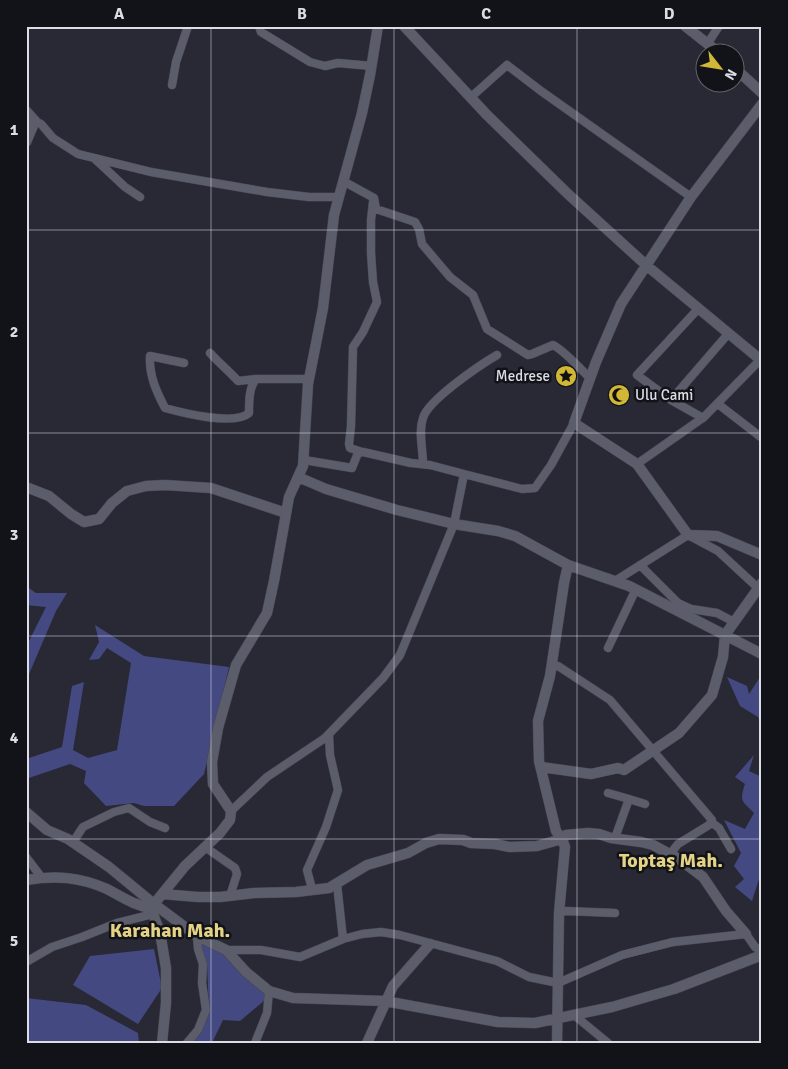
<svg xmlns="http://www.w3.org/2000/svg" width="788" height="1069" viewBox="0 0 788 1069" font-family="Signika,sans-serif">
	<rect width="100%" height="100%" fill="#282935"/>
	<!-- green -->
	<path fill="#444982" d="M26 586 36 593H67L56 611 26 681V647L46 607 26 605Z
		M95 625 144 656 229 667 204 774 174 806H144L134 803 106 806 84 783 86 771 70 764 26 779V759L62 747 72 686 84 682 73 750 88 758 117 750 131 663 107 648 99 659 89 660 99 642Z
		M762 674V726L758 717 740 706 727 677 747 686 749 694Z
		M754 755 749 771 762 777V877L760 876 752 901 735 887 744 879 734 866 741 853 724 820 745 829 754 813C742 801 739 802 745 784L735 777Z
		M197 940 226 950 269 991 265 1000 240 1021 223 1020 212 1043H192L209 1011 207 964Z
		M154 949 162 988 138 1024 73 985 90 956Z
		M26 998 86 1005 138 1033 139 1043H26Z"/>
	<g fill="none" stroke-linecap="round" stroke-linejoin="round">
		<!-- minor casing -->
		<g stroke="#464750" stroke-width="9">
			<path id="minor" d="M259 26 261 32 310 62 325 66 338 63 372 66
				M708 43 719 26
				M172 85 176 62 188 26
				M470 98 507 65 541 91 691 197
				M35 121 41 124 53 138 78 154 151 172 267 192 309 197H339
				M95 159 125 187 140 197
				M343 181 374 198 376 209 415 222 419 229 422 244 450 277 473 295 487 329 528 355 532 354 553 345C565 351 579 368 590 378
				M210 353C219 363 229 371 238 381L256 379
				M184 363 150 356C149 375 156 391 165 408 183 413 235 426 249 413 249 402 249 387 256 379H309
				M671 400 637 375 698 309
				M718 404 762 438
				M703 418 671 400 728 334
				M362 452 350 448 349 444 351 426 353 347 363 332 377 302 373 282 371 253V220L373 202
				M423 464C423 449 418 432 423 418 428 400 480 365 497 355
				M637 464 704 417 760 360
				M464 474 522 489 535 488 551 465 574 423
				M640 565 678 603 691 609 717 613 734 622
				M615 581 688 535 718 551 758 588
				M608 648 636 589
				M552 667 558 666 610 700 712 820 709 825 678 844 670 854
				M608 793 629 799
				M231 811 267 777 325 738 383 678 400 655 454 524 464 474 430 465 411 463 363 452 358 453 352 468 304 460
				M711 822 719 828 731 849
				M615 838 629 799 645 804
				M73 842 83 827 114 812 129 808 150 822 165 828
				M205 847 235 868 237 874 230 896
				M26 857 42 878
				M337 884 343 939
				M312 889 307 870 326 827 338 790 330 755 329 735
				M559 913 566 911 615 913
				M226 950H261L300 957 343 939 362 934 381 932 400 935 497 961 529 977 558 983 622 955 673 942 746 934 755 947 762 951
				M26 962 52 947 82 937 117 923 153 914
				M574 1015 608 1043
				M187 1043 198 1030 206 1010 202 983 203 964 198 949 197 936
				M255 1043 267 1013 269 991"/>
		</g>
		<!-- tertiary casing -->
		<g stroke="#464750" stroke-width="11">
			<path id="tertiary" d="M404 26 487 115 568 194 646 265 762 361
				M685 26 718 52
				M736 69 762 93
				M762 104 691 197 621 304 596 362 574 423 637 464 688 535 717 536 762 555
				M26 111 35 121 26 142
				M298 477 326 489 397 510 454 524 498 531 515 536 568 565 629 586 762 654
				M26 487 49 496 71 514 84 522 99 519 112 503 127 491 146 486 165 485 211 488 286 513
				M541 767 591 774 618 768 624 770 679 733 712 695 723 657 725 635 762 583
				M26 812 47 830 68 839 109 867 154 904 197 936 226 950 246 972 269 991 293 998 385 1001 498 1022 535 1023 612 1007 674 989 762 955
				M26 880C55 875 80 877 107 889 124 898 133 905 154 909
				M162 894 198 897H220L254 893 296 892 329 888 367 865 408 853 426 843 439 839 463 840 471 843 495 844 510 847 537 846 562 839 566 835 588 833 599 834 611 838 641 842 653 845 679 859 703 877 726 911 746 934
				M162 1043 166 1003V968L160 932 153 914 154 904 185 866 220 833 230 820 231 811 213 784 212 762 218 728 236 665 267 613 274 581 289 497 303 466 308 384 323 308 334 215 362 113 370 75 378 26
				M367 1043 393 986 430 944
				M557 1043 559 913 565 847 562 839 556 831 539 761 538 721 550 676 564 583 568 565"/>
		</g>
		<!-- minor -->
		<use href="#minor" stroke="#5b5d6a" stroke-width="8"/>
		<!-- tertiary -->
		<use href="#tertiary" stroke="#5b5d6a" stroke-width="10"/>
	</g>
	<!-- grid -->
	<path fill="none" stroke="#dcdde5" stroke-width="1" stroke-opacity="0.55" d="M211 26V1043M394 26V1043M577 26V1043M26 230H762M26 433H762M26 636H762M26 839H762"/>
	<!-- icons -->
	<defs>
		<g id="sight-disc" transform="scale(1.125)"><circle r="9.5" fill="#d1b736" stroke="#121318"/><path d="M0-6L1.8-2.2L6-1.7L2.9 1.2L3.7 5.4L0 3.3L-3.7 5.4L-2.9 1.2L-6-1.7L-1.8-2.2Z" fill="#111"/></g>
		<g id="mosque-disc" transform="scale(1.125)"><circle r="9.5" fill="#d1b736" stroke="#121318"/><path d="M3.5-4.9A6 6 0 1 0 3.5 4.9A5 5 0 1 1 3.5-4.9Z" fill="#111"/></g>
	</defs>
	<g fill-rule="evenodd">
		<use href="#sight-disc" x="566" y="376"/>
		<use href="#mosque-disc" x="619" y="395"/>
	</g>
	<g text-anchor="middle" dominant-baseline="central" stroke-width="5" stroke-linejoin="round" paint-order="stroke">
		<!-- poi labels -->
		<g font-size="15" fill="#dcdde5" stroke="#121318" text-anchor="end">
			<text x="550" y="376">Medrese</text>
			<text x="635" y="395" text-anchor="start">Ulu Cami</text>
		</g>
		<!-- district labels -->
		<g font-size="20" font-weight="bold" fill="#e4d385" stroke="#121318">
			<text x="671" y="860">Toptaş Mah.</text>
			<text x="170" y="930">Karahan Mah.</text>
		</g>
	</g>
	<!-- border -->
	<rect width="788" height="1069" fill="none" stroke="#121318" stroke-width="55"/>
	<!-- north arrow -->
	<g transform="translate(720 68) rotate(121)"><circle r="24" fill="#121318" stroke="#63646a"/>
	<path d="M0-4L9 19L0 12L-9 19Z" fill="#d1b736"/>
	<text y="-8" font-size="14" font-weight="bold" text-anchor="middle" fill="#dcdde5">N</text>
	</g>
	<rect x="28" y="28" width="732" height="1014" fill="none" stroke="#dcdde5" stroke-width="2"/>
	<g font-size="16" text-anchor="middle" font-weight="bold" fill="#dcdde5">
		<text x="119" y="19">A</text>
		<text x="302" y="19">B</text>
		<text x="486" y="19">C</text>
		<text x="669" y="19">D</text>
		<text x="14" y="135">1</text>
		<text x="14" y="337">2</text>
		<text x="14" y="540">3</text>
		<text x="14" y="743">4</text>
		<text x="14" y="946">5</text>
	</g>
</svg>
